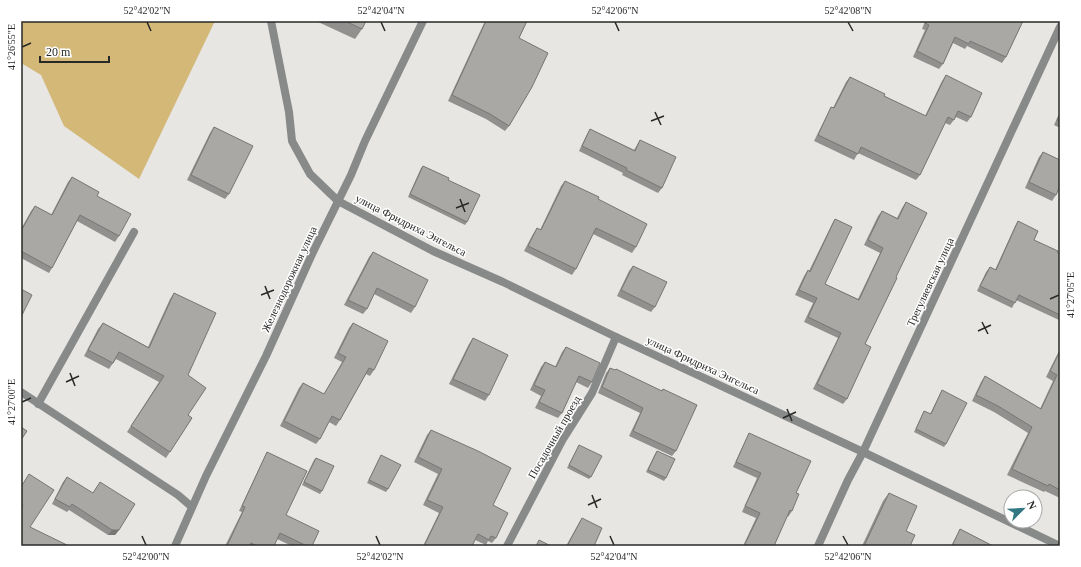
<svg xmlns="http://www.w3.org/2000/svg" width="1081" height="567" viewBox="0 0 1081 567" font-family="Georgia,serif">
	<rect width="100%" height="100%" fill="#e7e6e3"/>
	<!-- green -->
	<path fill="#d3b878" d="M21 21H215L139 179 64 126 41 75 21 63Z"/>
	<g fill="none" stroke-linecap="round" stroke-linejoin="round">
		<!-- service -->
		<path stroke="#888a8a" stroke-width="8" d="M271 21 289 112 292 141 310 174 338 201
			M21 392 178 495 192 507
			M38 404 134 232"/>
		<!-- minor -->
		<path stroke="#888a8a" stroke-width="8" d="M507 546 563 439 592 393 616 337
			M818 546 848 480 863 452 1060 27"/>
		<!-- tertiary -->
		<path stroke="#888a8a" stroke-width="8" d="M338 201 433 251 503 282 616 337 863 452 1060 546
			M175 546 206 476 266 356 313 252 351 175 365 141 423 21"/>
	</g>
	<!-- wall -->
	<path fill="#91908e" d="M316 21H366L362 29 355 39Z
		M485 21H527L519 38 509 126 505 131 486 119 448 101Z
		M925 21H1023L1006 57 1002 63 967 46 965 49 953 43 943 64 939 69 913 57 925 30 922 29Z
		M946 75 971 117 967 122 956 117 950 125 945 123 920 175 916 180 858 153 854 160 814 141 831 107 833 108 846 82 850 77 884 96 925 116 942 81Z
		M1060 112V128L1054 125Z
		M214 127 229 194 225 199 187 180 210 133Z
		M590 129 634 150 640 140 662 188 658 193 622 175 623 173 579 151 587 134Z
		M1043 152 1056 195 1052 201 1025 188 1039 157Z
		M423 166 448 180 467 222 465 225 408 197 421 168Z
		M72 177 97 196 119 236 115 242 77 221 52 268 49 273 21 258V229L31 211 35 206 51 215 68 182Z
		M565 181 598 199 636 247 632 253 593 234 576 269 572 275 524 251 533 234 537 228 540 230 561 186Z
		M906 202 896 277 865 344 847 399 843 404 813 389 838 338 804 322 813 303 795 295 804 276 808 270 809 271 832 224 835 219 825 284 858 299 880 253 864 245 878 216 882 211 897 218 902 208Z
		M1018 221 1034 240 1060 254V319L1059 320 1016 300 1012 308 977 291 986 272 990 267 995 270 1015 226Z
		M373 252 415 307 411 313 374 294 367 309 363 314 344 305 369 257Z
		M633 266 655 307 651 312 617 296 629 271Z
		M174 293 188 375V415L192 418 166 458 127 432 159 382 116 359 109 369 84 356 98 329 103 323 148 347 170 299Z
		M353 323 374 370 370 376 366 374 340 420 336 426 329 422 320 439 316 444 280 426 299 388 303 383 324 394 342 362 334 358 349 328Z
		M473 338 489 395 485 401 449 384 469 344Z
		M566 347 592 382 588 388 576 382 562 413 558 418 535 408 541 396 530 390 541 367 545 362 555 367 562 352Z
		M1060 349V498L1045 491 1044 492 1007 475 1028 433 994 412 972 401 981 382 985 376 1040 409 1053 381 1046 377Z
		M610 368 661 391 663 389 676 451 672 456 629 436 640 413 598 393 606 373Z
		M942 390 946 444 944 447 914 432 924 411 930 414Z
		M431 430 493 505 496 538 492 543 488 541 486 545 475 540 472 546H423L439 513 423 505 438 474 414 462 427 435Z
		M749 433 796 493 792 511 788 517 787 516 774 546H743L756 518 742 512 757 478 733 467 746 439Z
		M579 445 591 477 589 479 567 468Z
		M657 451 666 478 664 481 646 472 655 454Z
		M267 452 286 515 312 546H292L277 539 274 546H225L242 512 239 511 264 458Z
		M381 455 388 489 386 492 367 483Z
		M316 458 322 491 320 494 302 485 314 460Z
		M67 477 119 530 115 535H108L69 510 67 512 52 504 63 482Z
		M889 493 906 531 910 546H862L883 501Z
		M582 518 594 546H566L579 523Z
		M960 529 993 546H951L957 535Z"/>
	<!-- shaded-wall -->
	<path fill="#767674" d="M112 530H119L115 535H108Z"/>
	<!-- building -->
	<path fill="#a9a8a5" stroke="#767674" d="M345 21H366L362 29Z
		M486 21H527L519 38 548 53 532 87 509 126 490 114 452 95Z
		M926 21H1023L1006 57 970 41 969 44 955 37 943 64 917 51 929 25 925 23Z
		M946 75 982 93 971 117 958 111 954 120 948 117 920 175 861 147 858 154 818 135 831 107 834 108 850 77 885 94 884 96 926 116Z
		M1060 114V121L1057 120Z
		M214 127 253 146 229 194 191 175Z
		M590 129 635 151 640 140 676 157 662 188 626 170 627 168 582 146Z
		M1043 152 1060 160V186L1056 195 1029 182Z
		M423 166 449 178 448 180 480 195 467 222 410 194Z
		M72 177 99 192 97 196 131 214 119 236 80 215 52 268 21 251V231L35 206 52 215Z
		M565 181 599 197 598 199 647 224 636 247 596 228 576 269 528 246 537 228 541 230Z
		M906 202 927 213 896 277 897 278 865 344 871 347 847 399 817 384 841 333 808 317 817 298 799 290 808 270 810 272 835 219 852 227 825 284 859 300 883 248 868 240 882 211 898 219Z
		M1018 221 1038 231 1034 240 1058 251 1057 252 1060 254V315L1019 295 1015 303 980 286 990 267 996 270Z
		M373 252 428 280 415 307 377 288 367 309 348 300Z
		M633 266 667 282 655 307 621 290Z
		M21 289 32 295 21 317Z
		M174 293 216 313 188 375 206 388 188 415 192 418 170 452 131 426 164 376 119 352 113 363 88 350 103 323 149 348Z
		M353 323 388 341 374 370 369 368 340 420 332 416 320 439 284 421 303 383 324 394 346 357 338 353Z
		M473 338 508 355 489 395 453 379Z
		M566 347 600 363 592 382 579 376 562 413 539 402 545 390 534 385 545 362 556 367Z
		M1060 351V490L1049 484 1048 486 1012 469 1032 427 998 406 976 395 985 376 1041 409 1057 375 1050 371Z
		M610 368 615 370 616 369 662 391 663 389 697 405 676 451 633 431 643 408 602 387Z
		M942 390 967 403 946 444 916 429 924 411 931 414Z
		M21 427 27 431 21 440Z
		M431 430 478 451 511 468 493 505 508 513 496 538 491 536 489 540 478 534 472 546H424L443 507 427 500 442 469 418 457Z
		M749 433 811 461 796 493 799 494 792 511 790 510 774 546H744L760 513 745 506 761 473 736 462Z
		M579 445 602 456 591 477 569 465Z
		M657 451 675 459 666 478 648 470Z
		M267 452 307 471 286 515 319 531 312 546H307L280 533 274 546H257L251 543 250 546H227L245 507 242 506Z
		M381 455 401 465 388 489 369 480Z
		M316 458 334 466 322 491 304 482Z
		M29 474 54 490 30 527 69 546H21V509L23 505 21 504V487Z
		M67 477 93 493 100 482 135 504 119 530H112L72 504 70 507 55 499Z
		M889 493 917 506 906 531 915 535 910 546H864Z
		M582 518 602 528 594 546H567Z
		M960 529 993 546H952Z
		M539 540 551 546H536Z"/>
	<!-- ticks -->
	<path fill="none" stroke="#282827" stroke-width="1.5" d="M147 22 151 31M381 22 385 31M615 22 619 31M848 22 853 31M22 47 31 43M655 112 661 125M651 121 664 116M460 199 465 212M456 208 469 203M265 286 270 299M261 295 274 290M1050 299 1059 295M982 322 988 334M978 331 991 325M70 373 75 386M66 382 79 376M22 402 31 398M787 409 792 421M783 418 796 412M592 495 597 508M588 505 601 499M142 536 146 545M376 536 380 545M610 536 614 545M843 536 848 545"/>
	<g text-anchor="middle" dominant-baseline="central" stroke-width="3" stroke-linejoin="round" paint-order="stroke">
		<!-- street labels -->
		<g font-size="11" fill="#282827" stroke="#fff">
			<text transform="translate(411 225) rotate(27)">улица Фридриха Энгельса</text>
			<text transform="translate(289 279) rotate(-65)">Железнодорожная улица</text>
			<text transform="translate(930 282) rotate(-65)">Трегуляевская улица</text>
			<text transform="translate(703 365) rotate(25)">улица Фридриха Энгельса</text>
			<text transform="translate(554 437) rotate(-60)">Посадочный проезд</text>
		</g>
	</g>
	<!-- border -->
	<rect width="1081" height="567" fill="none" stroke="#ffffff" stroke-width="44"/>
	<!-- north arrow -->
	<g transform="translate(1023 509) rotate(66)"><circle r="19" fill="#ffffff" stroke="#a9a9a9"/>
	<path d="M0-3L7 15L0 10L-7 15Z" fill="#317883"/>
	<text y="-6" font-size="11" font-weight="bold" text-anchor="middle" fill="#282827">N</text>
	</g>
	<!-- scale -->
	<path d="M40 56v6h69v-6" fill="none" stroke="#282827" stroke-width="2"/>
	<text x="46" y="56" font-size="12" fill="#282827" stroke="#ffffff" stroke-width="3" paint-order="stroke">20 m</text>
	<rect x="22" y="22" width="1037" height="523" fill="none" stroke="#282827" stroke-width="1.5"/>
	<g font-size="10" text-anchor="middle" fill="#282827">
		<text x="147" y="14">52°42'02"N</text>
		<text x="381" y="14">52°42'04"N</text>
		<text x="615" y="14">52°42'06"N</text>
		<text x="848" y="14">52°42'08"N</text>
		<text transform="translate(11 47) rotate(-90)" y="4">41°26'55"E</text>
		<text transform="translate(1070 295) rotate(-90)" y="4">41°27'05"E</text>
		<text transform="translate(11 402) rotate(-90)" y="4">41°27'00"E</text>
		<text x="146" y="560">52°42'00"N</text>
		<text x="380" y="560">52°42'02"N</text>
		<text x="614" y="560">52°42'04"N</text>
		<text x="848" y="560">52°42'06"N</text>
	</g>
</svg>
